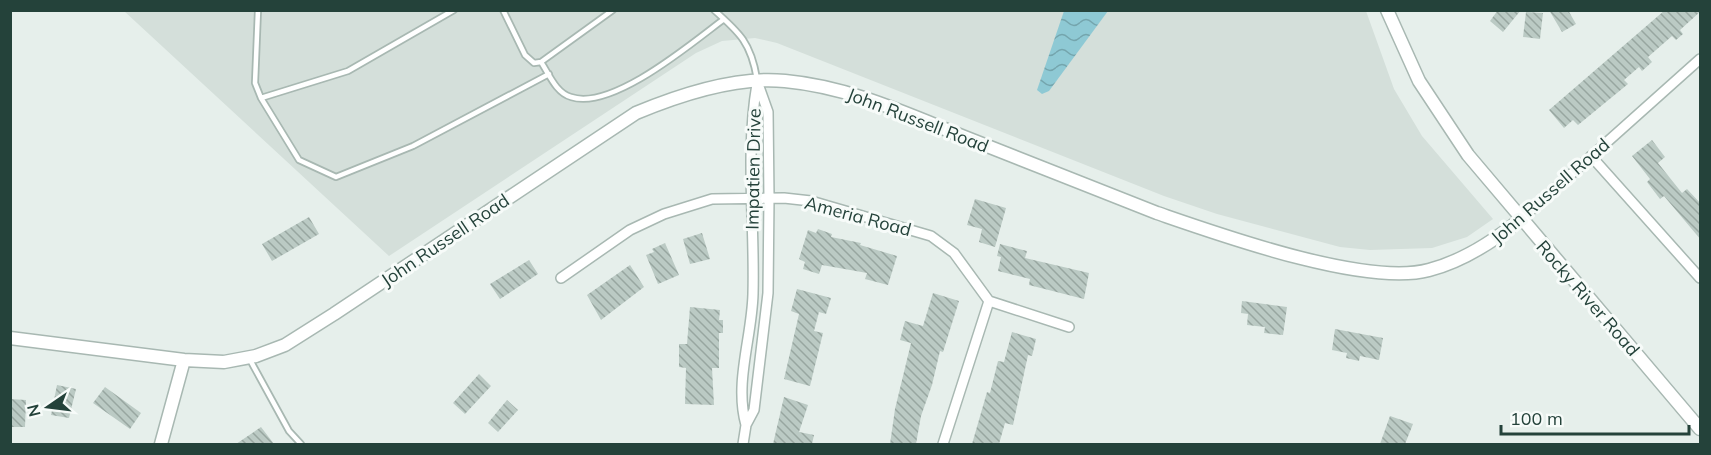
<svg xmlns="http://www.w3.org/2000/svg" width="1711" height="455" viewBox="0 0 1711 455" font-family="Mulish,sans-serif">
	<defs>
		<pattern id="water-waves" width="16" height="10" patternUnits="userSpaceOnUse" patternTransform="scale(1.5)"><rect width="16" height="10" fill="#8ec9d4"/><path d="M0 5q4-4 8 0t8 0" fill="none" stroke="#74a5ad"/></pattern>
		<pattern id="building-back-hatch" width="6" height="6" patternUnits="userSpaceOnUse" patternTransform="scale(1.5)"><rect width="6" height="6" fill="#bbcac4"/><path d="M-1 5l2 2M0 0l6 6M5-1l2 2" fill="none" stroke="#98a6a0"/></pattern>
	</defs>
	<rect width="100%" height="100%" fill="#e6efeb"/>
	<!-- built -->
	<path fill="#d4dfda" d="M124 11H1366L1394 89 1422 136 1493 219 1467 237 1432 248 1370 250 1340 247 1217 214 1164 196 777 43 755 38 722 41 696 53 389 256Z"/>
	<!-- water -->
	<path fill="url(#water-waves)" d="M1064 11H1108L1049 91 1042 94 1037 90Z"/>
	<!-- building -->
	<path fill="url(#building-back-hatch)" d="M1498 10H1521L1503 32 1490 21Z
		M1549 10H1568L1576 24 1562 32Z
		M1665 10 1701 11 1680 30 1683 34 1676 40 1672 36 1648 57 1652 62 1642 71 1639 67 1624 80 1628 84 1578 125 1573 120 1564 128 1549 110Z
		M1526 12 1543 13 1540 39 1523 37Z
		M1652 140 1665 157 1658 163 1682 193 1687 189 1701 204V240L1664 196 1660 199 1647 182 1650 179 1632 156Z
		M975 199 1006 208 995 247 979 242 982 229 967 225Z
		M309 217 319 234 272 261 262 244Z
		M818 229 832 234 831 237 861 243 860 245 897 256 888 285 865 279 867 273 822 265 819 274 803 269 805 262 799 259 808 230 816 233Z
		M702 233 710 259 690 264 683 239Z
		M665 243 679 275 658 284 646 255 654 252 652 249Z
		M1000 244 1027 251 1025 258 1089 273 1084 299 1029 285 1030 279 998 271 1001 257 997 256Z
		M529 260 538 274 500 299 490 284Z
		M630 265 644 287 601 320 587 295Z
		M797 289 831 298 826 314 819 312 814 331 823 333 810 386 784 379 799 314 791 311Z
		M933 293 959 301 943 352 940 351 932 385 921 416 916 444H890L895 409 911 343 900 340 905 321 923 326Z
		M1242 301 1287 307 1283 335 1264 333 1265 327 1247 325 1248 314 1241 313Z
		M690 307 720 310 719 320H723V333H719V368H712L714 405 685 404 686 368 679 367V344H687Z
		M1335 329 1383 338 1379 360 1360 356 1359 361 1346 358 1347 353 1332 350Z
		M1012 332 1036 339 1032 356 1028 355 1013 425 1005 423 999 444H972L987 392 990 393 998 361 1004 362Z
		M479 374 491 386 465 414 453 403Z
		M57 385 76 389 69 418 51 415Z
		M105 387 141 413 130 429 93 403Z
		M784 397 808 405 799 432 814 435 812 444H773Z
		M10 399 26 400 25 427H10Z
		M507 400 518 410 498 432 488 423Z
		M1390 416 1413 424 1405 444H1380Z
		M261 427 274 444H236Z"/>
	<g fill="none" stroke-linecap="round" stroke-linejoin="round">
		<!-- service casing -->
		<g stroke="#a8b8b2" stroke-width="8">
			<path id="service" d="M258 10 255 83 261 98 348 71 454 10
				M503 10 525 55 534 63 541 62
				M613 10 541 62C549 74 556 93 571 97 612 111 692 43 724 19
				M714 10C740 33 751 43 757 79
				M261 98 299 160 336 177 413 146 549 74
				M249 358 289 431 301 444"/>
		</g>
		<!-- minor casing -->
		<g stroke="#a8b8b2" stroke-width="12">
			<path id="minor" d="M1591 156 1700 278
				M1521 219 1700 59
				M561 278 630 230 664 214 712 199 784 198 811 201 931 236 954 253 989 301 1069 327
				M746 425C734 383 752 337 753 294 755 224 745 153 757 84
				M743 444 746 425 754 410 768 293 769 198 768 112 757 81
				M943 444 989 301"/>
		</g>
		<!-- tertiary casing -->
		<g stroke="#a8b8b2" stroke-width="15">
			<path id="tertiary" d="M1387 10 1419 81 1468 155 1700 429
				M10 338 184 360 224 362 256 356 285 345 334 314 636 113C679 95 738 76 785 81 850 87 907 114 967 138 1030 163 1094 188 1157 213 1221 235 1366 287 1429 270 1464 261 1494 241 1521 219
				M161 444 184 360"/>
		</g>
		<!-- service -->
		<use href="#service" stroke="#fff" stroke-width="4.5"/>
		<!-- minor -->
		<use href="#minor" stroke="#fff" stroke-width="9"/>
		<!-- tertiary -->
		<use href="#tertiary" stroke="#fff" stroke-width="12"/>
	</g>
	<g text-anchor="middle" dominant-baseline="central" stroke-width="6" stroke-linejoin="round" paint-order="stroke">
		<!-- street labels -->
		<g font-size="18" fill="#24423a" stroke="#f7fbf9">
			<text transform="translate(918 120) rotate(21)">John Russell Road</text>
			<text transform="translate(753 169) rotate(-89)">Impatien Drive</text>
			<text transform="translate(1550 191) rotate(-41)">John Russell Road</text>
			<text transform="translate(858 216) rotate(15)">Ameria Road</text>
			<text transform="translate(445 240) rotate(-34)">John Russell Road</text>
			<text transform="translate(1588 298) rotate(49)">Rocky River Road</text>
		</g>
	</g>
	<!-- border -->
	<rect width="1711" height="455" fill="none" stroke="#24423a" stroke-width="24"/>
	<!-- north arrow -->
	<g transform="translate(48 407) rotate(256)" stroke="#f7fbf9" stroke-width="4.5" paint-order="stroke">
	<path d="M0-4.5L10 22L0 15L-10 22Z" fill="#24423a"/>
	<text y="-9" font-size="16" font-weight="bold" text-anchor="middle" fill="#24423a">N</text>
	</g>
	<!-- scale -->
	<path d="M1501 425v9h188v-9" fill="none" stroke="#24423a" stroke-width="3"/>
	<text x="1510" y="425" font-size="18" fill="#24423a" stroke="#f7fbf9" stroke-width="4.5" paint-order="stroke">100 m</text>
</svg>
